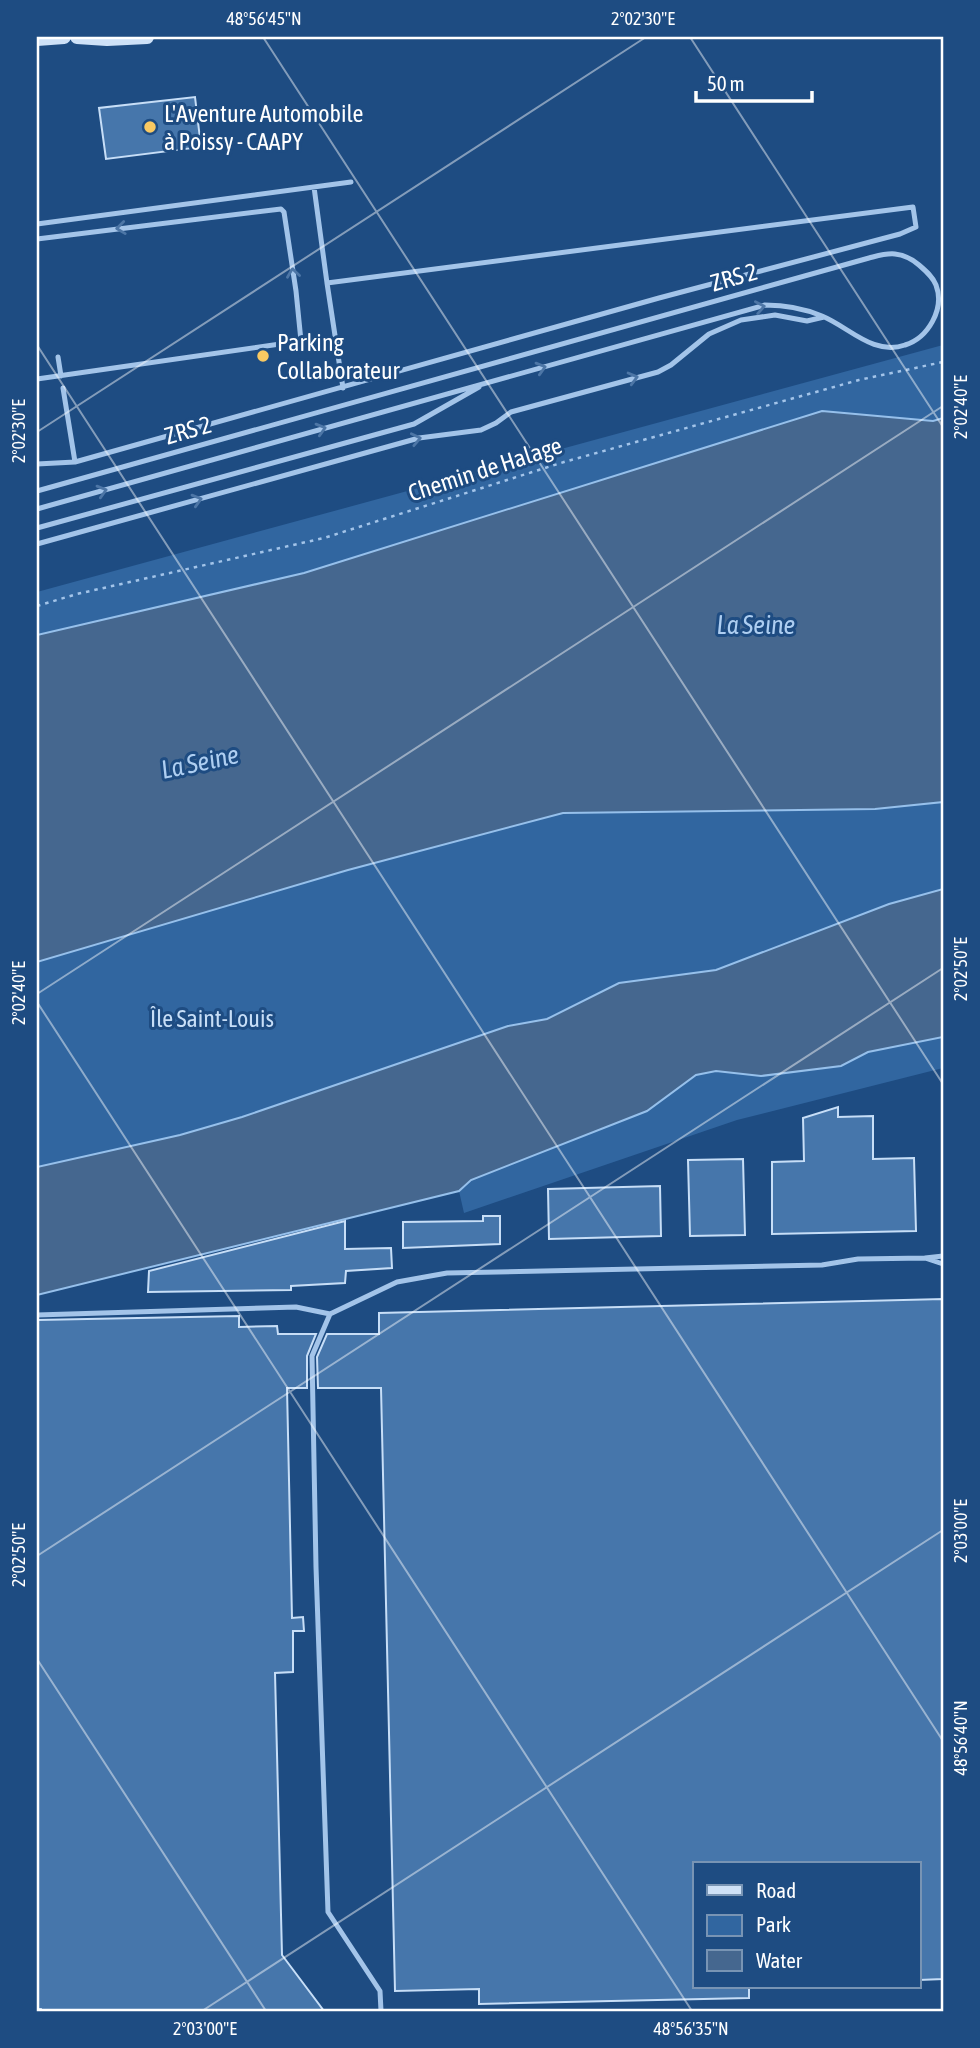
<svg xmlns="http://www.w3.org/2000/svg" width="980" height="2048" viewBox="0 0 980 2048" font-family="'Asap Condensed',sans-serif">
	<rect width="100%" height="100%" fill="#1e4c82"/>
	<!-- green -->
	<path fill="#3166a0" d="M943 345V418L933 421 822 411 304 573 37 635V592Z
		M943 802V889L889 904 715 970 619 983 547 1019 508 1026 242 1117 180 1135 37 1167V962L348 870 563 813 875 809Z
		M943 1037V1068L737 1120 464 1213 459 1191 469 1181 647 1111 696 1075 716 1071 761 1076 841 1066 868 1052Z"/>
	<!-- water -->
	<path fill="#45678f" stroke="#96c0eb" stroke-width="2" d="M822 411 933 421 943 418V802L875 809 563 813 348 870 37 962V635L304 573Z
		M943 889V1037L868 1052 841 1066 761 1076 716 1071 696 1075 647 1111 471 1180 459 1191 37 1295V1167L180 1135 242 1117 508 1026 547 1019 619 983 716 970 889 904Z"/>
	<!-- building -->
	<path fill="#4676ab" stroke="#c7def7" stroke-width="2" d="M195 97 201 147 106 159 99 108Z
		M838 1107V1117L873 1116V1159L914 1158 916 1231 772 1234V1162L804 1161 803 1118Z
		M743 1159 745 1235 690 1236 688 1160Z
		M660 1186 661 1236 549 1239 548 1189Z
		M483 1216H500V1244L403 1248V1222L483 1221Z
		M345 1221V1249L391 1248 392 1268 346 1271 345 1283 291 1286V1290L148 1292 149 1271Z
		M943 1299V1979L919 1980V1864H695V1987H749V1998L479 2004V1989L395 1991 381 1388H318L317 1357 327 1334H379V1313Z
		M239 1316V1327L277 1326 278 1334H316L307 1356V1388H287L292 1618 303 1617 304 1631H293V1672L275 1673 282 1955 324 2011H42L41 2009H37V1320Z"/>
	<g fill="none" stroke-linecap="round" stroke-linejoin="round">
		<!-- path -->
		<path stroke="#a3c4e9" stroke-width="2.5" stroke-dasharray="3.5 5" stroke-linecap="butt" d="M37 606 77 594 324 538 564 462 859 380 943 362"/>
		<!-- lane -->
		<path stroke="#a3c4e9" stroke-width="5" d="M37 224 351 182
			M37 239 281 209 284 212 296 291 301 341 37 379
			M327 283 343 388
			M58 357 61 376
			M63 388 75 462
			M37 464 75 462 659 298 900 234 916 227 913 207 327 283 314 187
			M37 491 869 258C877 256 886 253 895 254 905 255 912 259 919 265 926 271 933 277 936 285 945 309 928 338 905 345 873 356 849 327 822 316 803 308 785 305 765 305L37 509
			M37 528 414 424 479 387
			M37 544 419 438 481 430 496 423 511 412 658 372 671 365 709 334 741 320 775 315 807 321 824 317
			M943 1256 925 1258 943 1264
			M37 1315 296 1307 330 1314
			M381 2011 380 1991 328 1912 316 1567 312 1356 330 1314 397 1282 447 1273 822 1265 858 1259 925 1258"/>
		<!-- secondary -->
		<path stroke="#cee1f7" stroke-width="14" d="M77 37 107 39 147 37
			M37 39 64 37"/>
	</g>
	<!-- one-way arrows -->
	<defs><path id="oneway-chevron" d="M-2-3.5L2.5 0L-2 3.5" fill="none" stroke-width="1.6" stroke-linecap="round" stroke-linejoin="round" transform="scale(1.75)"/></defs>
	<g stroke="#4d76a6">
		<use href="#oneway-chevron" transform="translate(121 228) rotate(173)"/>
		<use href="#oneway-chevron" transform="translate(293 273) rotate(-98)"/>
		<use href="#oneway-chevron" transform="translate(760 307) rotate(-11)"/>
		<use href="#oneway-chevron" transform="translate(541 368) rotate(-16)"/>
		<use href="#oneway-chevron" transform="translate(633 378) rotate(-15)"/>
		<use href="#oneway-chevron" transform="translate(321 429) rotate(-16)"/>
		<use href="#oneway-chevron" transform="translate(416 439) rotate(-12)"/>
		<use href="#oneway-chevron" transform="translate(102 491) rotate(-16)"/>
		<use href="#oneway-chevron" transform="translate(197 500) rotate(-16)"/>
	</g>
	<!-- ticks -->
	<path fill="none" stroke="#fff" stroke-width="2" stroke-opacity="0.45" d="M263 37 943 1084M690 37 943 427M37 345 943 1741M37 432 646 37M37 994 943 406M37 1002 692 2011M37 1556 943 968M37 1659 266 2011M202 2011 943 1530"/>
	<!-- markers -->
	<g fill="#f9c962" stroke="#1e4c82" stroke-width="2.5">
		<circle cx="150" cy="127" r="7"/>
		<circle cx="263" cy="356" r="7"/>
	</g>
	<g text-anchor="middle" dominant-baseline="central" stroke-width="6" stroke-linejoin="round" paint-order="stroke">
		<!-- poi labels -->
		<g font-size="24" fill="#fff" stroke="#1e4c82" text-anchor="start">
			<text x="164" y="113">L'Aventure Automobile<tspan x="164" dy="28">à Poissy - CAAPY</tspan></text>
			<text x="277" y="342">Parking<tspan x="277" dy="28">Collaborateur</tspan></text>
		</g>
		<!-- street labels -->
		<g font-size="24" fill="#fff" stroke="#1e4c82">
			<text transform="translate(734 277) rotate(-16)">ZRS 2</text>
			<text transform="translate(188 430) rotate(-16)">ZRS 2</text>
			<text transform="translate(485 469) rotate(-18)">Chemin de Halage</text>
		</g>
		<!-- park labels -->
		<g font-size="24" fill="#c7def7" stroke="#1e4c82">
			<text x="212" y="1018">Île Saint-Louis</text>
		</g>
		<!-- water labels -->
		<g font-size="26" font-style="italic" fill="#aecef1" stroke="#1e4c82">
			<text x="756" y="625">La Seine</text>
			<text transform="translate(200 762) rotate(-12)">La Seine</text>
		</g>
	</g>
	<!-- border -->
	<rect width="980" height="2048" fill="none" stroke="#1e4c82" stroke-width="77"/>
	<!-- legend -->
	<rect x="693" y="1862" width="228" height="126" fill="#1e4c82" stroke="#7894b4" stroke-width="2"/>
	<rect x="707" y="1885" width="35" height="10" fill="#cee1f7" stroke="#7894b4" stroke-width="2"/>
	<text x="756" y="1898" font-size="21" fill="#ffffff">Road</text>
	<rect x="707" y="1915" width="35" height="21" fill="#3166a0" stroke="#7894b4" stroke-width="2"/>
	<text x="756" y="1932" font-size="21" fill="#ffffff">Park</text>
	<rect x="707" y="1950" width="35" height="21" fill="#45678f" stroke="#7894b4" stroke-width="2"/>
	<text x="756" y="1968" font-size="21" fill="#ffffff">Water</text>
	<!-- scale -->
	<path d="M696 91v10h116v-10" fill="none" stroke="#ffffff" stroke-width="3.5"/>
	<text x="707" y="91" font-size="21" fill="#ffffff" stroke="#1e4c82" stroke-width="5" paint-order="stroke">50 m</text>
	<rect x="38" y="38" width="904" height="1972" fill="none" stroke="#fff" stroke-width="2.5"/>
	<g font-size="18" text-anchor="middle" fill="#fff">
		<text x="264" y="25">48°56'45"N</text>
		<text x="643" y="25">2°02'30"E</text>
		<text transform="translate(961 407) rotate(-90)" y="6">2°02'40"E</text>
		<text transform="translate(19 431) rotate(-90)" y="6">2°02'30"E</text>
		<text transform="translate(961 969) rotate(-90)" y="6">2°02'50"E</text>
		<text transform="translate(19 993) rotate(-90)" y="6">2°02'40"E</text>
		<text transform="translate(961 1531) rotate(-90)" y="6">2°03'00"E</text>
		<text transform="translate(19 1555) rotate(-90)" y="6">2°02'50"E</text>
		<text transform="translate(961 1738) rotate(-90)" y="6">48°56'40"N</text>
		<text x="205" y="2035">2°03'00"E</text>
		<text x="691" y="2035">48°56'35"N</text>
	</g>
</svg>
